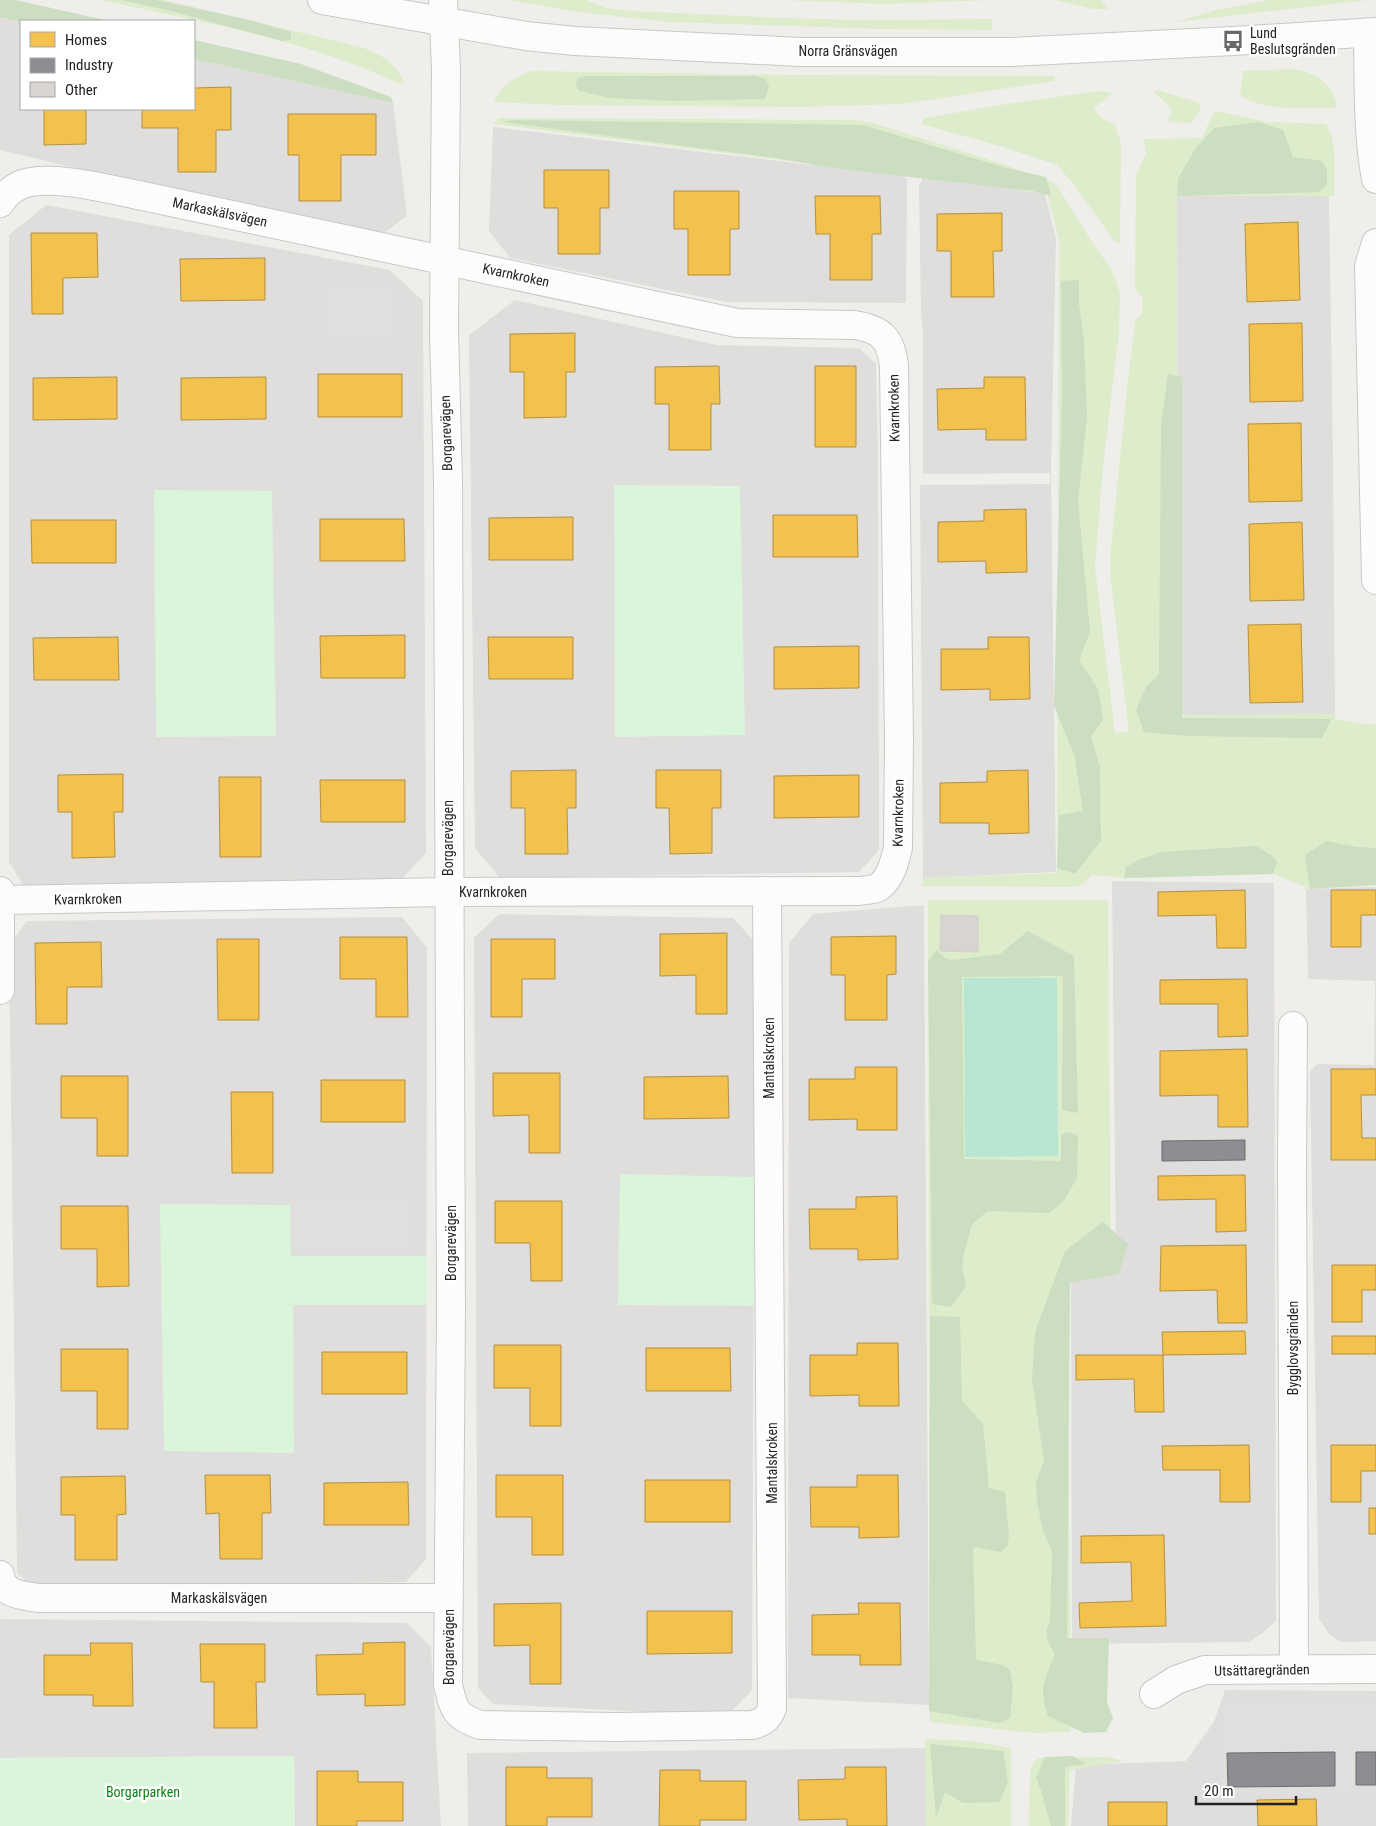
<svg xmlns="http://www.w3.org/2000/svg" width="1376" height="1826" viewBox="0 0 1376 1826" font-family="'Roboto Condensed',sans-serif">
	<rect width="100%" height="100%" fill="#f0eeeb"/>
	<!-- residential -->
	<path fill="#dfdedc" d="M0 17 21 22V109H194V59L393 103 407 216 375 239 0 150Z
		M493 127 905 176 907 181 906 303 727 302 510 258 489 231Z
		M924 175 1045 194 1056 238 1051 472 1056 872 923 878 920 485 1050 484V473L923 474V333L921 312 919 187Z
		M1177 196H1329L1333 458 1335 717 1178 715Z
		M46 205 390 270 423 301 426 853 401 880 24 887 9 862V235Z
		M515 300 717 345 859 348 876 364 878 453 879 850 859 872 500 878 475 848 469 335Z
		M1112 881 1274 883 1276 1621 1261 1634 1249 1642 1072 1644 1071 1269 1116 1266Z
		M1376 887V1641L1341 1642 1329 1634 1319 1619 1310 1071 1317 1064 1374 1065 1375 981 1308 979 1306 889Z
		M924 905 929 1705 788 1698 789 943 813 914Z
		M499 914 733 918 755 942 752 1690 727 1716 493 1704 478 1688 474 938Z
		M402 917 427 948 426 1559 406 1582 34 1589 17 1573 9 945 27 921Z
		M0 1619 407 1623 431 1647 441 1826H295L294 1756 0 1758Z
		M1225 1690 1376 1691V1826H1071L1076 1765 1186 1761 1214 1722Z
		M925 1748 926 1826H468L467 1753Z"/>
	<!-- grass -->
	<path fill="#ddeccb" d="M101 0H164L361 47C380 54 397 63 404 83H397C304 39 201 22 101 0Z
		M509 0H586L606 8 633 11 784 18 862 20 992 19V30L879 29 669 22 579 12Z
		M782 0H992L885 4Z
		M1056 0H1101L1109 9H1092Z
		M1269 0H1368L1176 22 1216 10Z
		M1293 69C1315 72 1335 85 1337 108 1309 108 1263 112 1240 95L1243 71Z
		M531 71 788 75 1055 76V81L902 104 800 107 561 105 494 102C500 85 515 77 531 71Z
		M1099 91 1113 93 1094 108 1102 119 1115 124 1121 144 1120 243 1115 242 1074 185 1057 165 1000 146 921 124 925 118 1000 105Z
		M1153 91H1160L1198 102 1201 107 1198 115 1191 123 1168 122 1172 109Z
		M1217 111 1267 122 1326 124C1338 139 1334 177 1334 196H1177L1178 715 1335 714V719L1365 724H1376V885L1310 889 1273 874 1124 878 1092 875C1086 883 1081 886 1071 887L921 886 923 878 1057 873 1059 239 1047 193 494 124 499 118 856 120 873 123 1003 164 1056 184 1092 242 1112 270 1117 283 1120 294 1119 332 1103 467 1095 567 1115 733 1129 732 1110 574V556L1128 379 1135 323 1137 318 1142 313V297L1135 289 1136 175 1146 154 1144 139 1202 138 1212 115Z
		M928 900H1108L1111 1263 1067 1268 1071 1732 1034 1733 930 1722Z
		M925 1739 971 1741 1011 1748V1826H926Z
		M1107 1757 1123 1761 1070 1770 1068 1826H1029L1030 1768 1038 1758Z"/>
	<!-- forest -->
	<path fill="#cbdec1" d="M0 0H16L109 21 21 22 0 17Z
		M121 0H157L250 20 291 32V39L282 41 163 9Z
		M194 40 301 64 391 97 393 103 194 59Z
		M585 76H755L766 79 769 87 765 99 674 101 610 98 579 91 575 84 578 78Z
		M511 120 863 125 1003 167 1046 177 1051 196 1032 191 832 168 776 158 503 122Z
		M1258 122 1283 130 1293 157 1322 161 1327 170V184L1320 192 1177 196 1178 179 1194 150 1214 128Z
		M1079 280V304L1084 340 1087 417 1078 501 1090 632 1079 660 1098 689 1103 720 1091 736 1100 767 1101 841 1075 874 1057 868 1059 815 1083 811 1074 754 1054 706 1062 396 1061 281Z
		M1168 374 1182 377V718L1332 719 1322 738 1187 736 1144 732 1136 710 1146 687 1159 674 1161 425Z
		M1326 841 1357 847 1376 848V885L1310 889 1305 855Z
		M1256 846 1271 855 1277 862 1273 874 1124 878 1126 867 1140 859 1161 852Z
		M1028 931 1074 956 1078 1113 1062 1110 1063 976 962 977 964 1159 1061 1161V1134L1070 1132 1078 1136 1077 1178 1063 1202 1049 1213 988 1211 972 1224 964 1254 962 1267 966 1287 951 1307 932 1304 928 961 936 950 945 958 952 960 1000 954Z
		M1103 1222 1128 1244 1119 1274 1070 1283 1067 1638H1109L1107 1702 1113 1718 1106 1732 1084 1733 1048 1716C1038 1686 1045 1681 1055 1654 1048 1642 1043 1636 1050 1621L1052 1551 1043 1532 1037 1501 1036 1482 1044 1461 1032 1379 1035 1332 1065 1251Z
		M930 1316 960 1317 962 1400 983 1424 989 1488 1005 1492 1009 1536 1007 1546 1001 1552 973 1547 976 1660 1003 1665 1010 1670 1013 1687 1010 1718 1000 1723 929 1711Z
		M930 1744 1003 1751 1008 1783 999 1802 963 1803 945 1792 936 1818Z
		M1073 1756 1086 1764 1065 1767V1826H1051L1041 1790 1036 1778 1045 1757Z"/>
	<!-- park -->
	<path fill="#daf5da" d="M614 485 740 486 745 735 615 737Z
		M154 490 272 491 276 736 156 737Z
		M620 1174 754 1177V1306L618 1305Z
		M160 1204 290 1205 291 1256H427V1305H293L294 1453 164 1451Z
		M294 1756 295 1826H0V1758Z"/>
	<!-- pitch -->
	<path fill="#b7e6d2" d="M964 978H1057L1058 1156 965 1157Z"/>
	<!-- parking -->
	<path fill="#e0dfde" d="M325 286 393 287 394 343 324 344Z
		M413 1199V1253H295L294 1200Z
		M1376 1703V1793L1223 1794V1704Z"/>
	<!-- homes -->
	<path fill="#f2c14e" stroke="#b49141" d="M231 87V130H216V172H178V128H142V109H194V88Z
		M44 109H86V144L44 145Z
		M288 114H376V155H341V201H299V155H288Z
		M544 170H609V208H600V254H558V208H544Z
		M674 191H739V229H730V275H688V229H674Z
		M815 196H880L881 234H872V280H830V234H816Z
		M1002 213V251H993L994 297H951V251H937V214Z
		M1298 222 1300 300 1247 302 1245 224Z
		M31 233H97L98 277 63 278V314H32Z
		M265 258V300L181 301 180 259Z
		M1302 323 1303 401 1250 402 1249 324Z
		M575 333V372H566V417L524 418V372H510V334Z
		M719 366 720 404H711V450H669V404H655V367Z
		M815 366H856V447H815Z
		M318 374H402V417H318Z
		M117 377V419L33 420V378Z
		M266 377V419L181 420V378Z
		M984 377H1025L1026 440H986V429L938 430 937 389 984 388Z
		M1301 423 1302 501 1249 502 1248 424Z
		M1026 509 1027 572 986 573V561L938 562V522L984 521V510Z
		M773 515H857L858 557H773Z
		M573 517V560H489V518Z
		M320 519H404L405 561H320Z
		M31 520H116V563H32Z
		M1302 522 1304 600 1250 601 1249 524Z
		M1301 624 1303 702 1250 703 1248 625Z
		M405 635V678H321L320 636Z
		M118 637 119 680H34L33 638Z
		M488 637H573V679H489Z
		M988 637H1029L1030 699 990 700V689L941 690V649H988Z
		M859 646V688L774 689V647Z
		M576 770V808H567L568 854H525V808H511V771Z
		M656 770H721V808H712V853L670 854 669 808H656Z
		M1028 770 1029 833 989 834V823H940V783L987 782V771Z
		M123 774V812H114L115 857 72 858V812H58V775Z
		M859 775V817L774 818V776Z
		M219 777H261V857H220Z
		M320 780H405V822H321Z
		M1245 890 1246 948H1217L1216 915 1158 916V892Z
		M1331 890H1376V915H1361V947H1331Z
		M727 933V1014H696V975L660 976V934Z
		M896 936V974L887 975V1020H845V975H831V937Z
		M340 937H407L408 1017H376V979H340Z
		M217 939H259V1020H218Z
		M491 939H555V979H522V1017H491Z
		M101 942 102 987H67V1024H36L35 943Z
		M1247 979 1248 1036 1218 1037V1004H1160V980Z
		M1247 1049 1248 1127H1218V1095L1160 1096V1051Z
		M855 1067H897V1130H857V1119L809 1120V1079H855Z
		M1331 1069H1376V1095H1361L1362 1138H1376V1160H1331Z
		M493 1073H560V1153H529V1115L493 1116Z
		M61 1076H128V1156H97V1118H61Z
		M728 1076 729 1118 644 1119V1077Z
		M321 1080H405V1122H321Z
		M231 1092H273V1173H232Z
		M1245 1175 1246 1231 1216 1232V1199L1158 1200V1176Z
		M897 1196 898 1259 858 1260V1249H810L809 1209H856V1197Z
		M495 1201H562V1281H531L530 1243H495Z
		M61 1206H128L129 1286 97 1287V1249H61Z
		M1246 1245 1247 1323H1218L1217 1290 1160 1291 1161 1246Z
		M1332 1265H1376V1290H1362V1322H1332Z
		M1245 1331 1246 1354 1163 1355 1164 1412H1135L1134 1379 1076 1380V1355H1163L1162 1332Z
		M1332 1336H1376V1354H1332Z
		M857 1343H898L899 1406H859V1395L810 1396V1355H857Z
		M494 1345H561V1426H530V1388H494Z
		M646 1348H730L731 1391H646Z
		M61 1349H128V1429H97V1391H61Z
		M322 1352H407V1394H322Z
		M1249 1445 1250 1502H1220V1470H1163L1162 1446Z
		M1331 1445H1376V1471H1361V1502H1331Z
		M205 1475H270L271 1513H262V1559H220L219 1513 206 1514Z
		M496 1475H563V1555H532V1517H496Z
		M857 1475H898L899 1537 859 1538V1527H811L810 1487H857Z
		M125 1476 126 1514 117 1515V1560H75V1515H61V1477Z
		M645 1480H730V1522H645Z
		M408 1482 409 1525H324V1483Z
		M1369 1508H1376V1534H1369Z
		M1164 1535 1166 1626 1080 1628 1079 1603 1132 1601 1131 1562 1081 1563V1536Z
		M561 1603V1684H530V1645L494 1646V1604Z
		M858 1603H900L901 1665H860V1655H812V1615L859 1614Z
		M647 1611H732V1653L647 1654Z
		M405 1642V1705L365 1706V1694L317 1695 316 1655 363 1654V1643Z
		M90 1643H132L133 1706H93V1695H44V1655H91Z
		M200 1644H265V1682H256L257 1728H214V1682H201Z
		M506 1767H547V1778H592V1817H547V1826H506Z
		M845 1767H886L887 1826H847V1819L799 1820 798 1780 845 1779Z
		M660 1770H700V1781H746V1820H700V1826H659Z
		M317 1771H358V1782H403V1821H357V1826H317Z
		M1316 1799 1317 1826H1258L1257 1800Z
		M1108 1802H1167V1826H1108Z"/>
	<!-- industry -->
	<path fill="#8d8d92" stroke="#6d6d70" d="M1245 1140V1160L1162 1161V1141Z
		M1335 1752V1786L1228 1787 1227 1753Z
		M1356 1752H1376V1785H1356Z"/>
	<!-- building -->
	<path fill="#d7d4d2" stroke="#d3d0cc" d="M941 915 978 916V952L940 951Z"/>
	<g fill="none" stroke-linecap="round" stroke-linejoin="round">
		<!-- minor casing -->
		<g stroke="#c9c8c7" stroke-width="30">
			<path id="minor" d="M322 0 526 36 575 41 801 52H1011L1233 41 1376 32
				M443 0 446 69 444 332 448 481 451 1310 448 1685C454 1710 455 1716 480 1725L617 1727 752 1725C763 1722 768 1719 772 1708L767 891
				M1368 33C1369 81 1367 131 1376 179
				M0 203C5 195 12 189 20 185 50 173 111 190 143 196L737 323 854 325C881 329 891 338 894 366L899 740 898 847C895 861 891 878 879 887 874 890 865 890 859 891L448 892 0 900
				M1376 243 1369 266 1376 580
				M0 891V990
				M1293 1026 1292 1166 1294 1669
				M0 1575C2 1595 22 1595 38 1598H449
				M1154 1694 1176 1680 1205 1670 1376 1669"/>
		</g>
		<!-- minor -->
		<use href="#minor" stroke="#fdfcfc" stroke-width="28"/>
	</g>
	<!-- icons -->
	<defs>
		<g id="bus-bare" transform="scale(1.725)"><path d="M-5-6H5V4H4V6H2V4H-2V6H-4V4H-5ZM-3.5-4V0h7V-4ZM-3.5 1.2v1.5H-2V1.2ZM2 1.2v1.5H3.5V1.2Z" fill="#6a6968" stroke="#fff" stroke-width="2.5" paint-order="stroke"/></g>
	</defs>
	<g fill-rule="evenodd">
		<use href="#bus-bare" x="1233" y="41"/>
	</g>
	<g text-anchor="middle" dominant-baseline="central" stroke-width="5" stroke-linejoin="round" paint-order="stroke">
		<!-- poi labels -->
		<g font-size="14" fill="#222" stroke="#fff" text-anchor="start">
			<text x="1250" y="33">Lund<tspan x="1250" dy="16">Beslutsgränden</tspan></text>
		</g>
		<!-- street labels -->
		<g font-size="14" fill="#222" stroke="#fff">
			<text x="848" y="51">Norra Gränsvägen</text>
			<text transform="translate(220 212) rotate(12)">Markaskälsvägen</text>
			<text transform="translate(516 275) rotate(12)">Kvarnkroken</text>
			<text transform="translate(894 408) rotate(-91)">Kvarnkroken</text>
			<text transform="translate(446 433) rotate(-92)">Borgarevägen</text>
			<text transform="translate(898 813) rotate(-89)">Kvarnkroken</text>
			<text transform="translate(448 838) rotate(-90)">Borgarevägen</text>
			<text x="493" y="892">Kvarnkroken</text>
			<text transform="translate(88 899) rotate(-1)">Kvarnkroken</text>
			<text transform="translate(769 1058) rotate(-90)">Mantalskroken</text>
			<text transform="translate(451 1243) rotate(-90)">Borgarevägen</text>
			<text transform="translate(1293 1348) rotate(-90)">Bygglovsgränden</text>
			<text transform="translate(772 1463) rotate(-90)">Mantalskroken</text>
			<text x="219" y="1598">Markaskälsvägen</text>
			<text transform="translate(449 1647) rotate(-90)">Borgarevägen</text>
			<text transform="translate(1262 1670) rotate(-1)">Utsättaregränden</text>
		</g>
		<!-- park labels -->
		<g font-size="14" fill="#0c8416" stroke="#fff">
			<text x="143" y="1792">Borgarparken</text>
		</g>
	</g>
	<!-- legend -->
	<rect x="20" y="20" width="175" height="90" fill="#ffffff" stroke="#a7a7a7"/>
	<rect x="30" y="32" width="25" height="15" fill="#f2c14e" stroke="#a7a7a7"/>
	<text x="65" y="45" font-size="15" fill="#222222">Homes</text>
	<rect x="30" y="58" width="25" height="15" fill="#8d8d92" stroke="#a7a7a7"/>
	<text x="65" y="70" font-size="15" fill="#222222">Industry</text>
	<rect x="30" y="82" width="25" height="15" fill="#d7d4d2" stroke="#a7a7a7"/>
	<text x="65" y="95" font-size="15" fill="#222222">Other</text>
	<!-- scale -->
	<path d="M1196 1796v8h100v-8" fill="none" stroke="#222222" stroke-width="2.5"/>
	<text x="1204" y="1796" font-size="15" fill="#222222" stroke="#ffffff" stroke-width="4" paint-order="stroke">20 m</text>
</svg>
